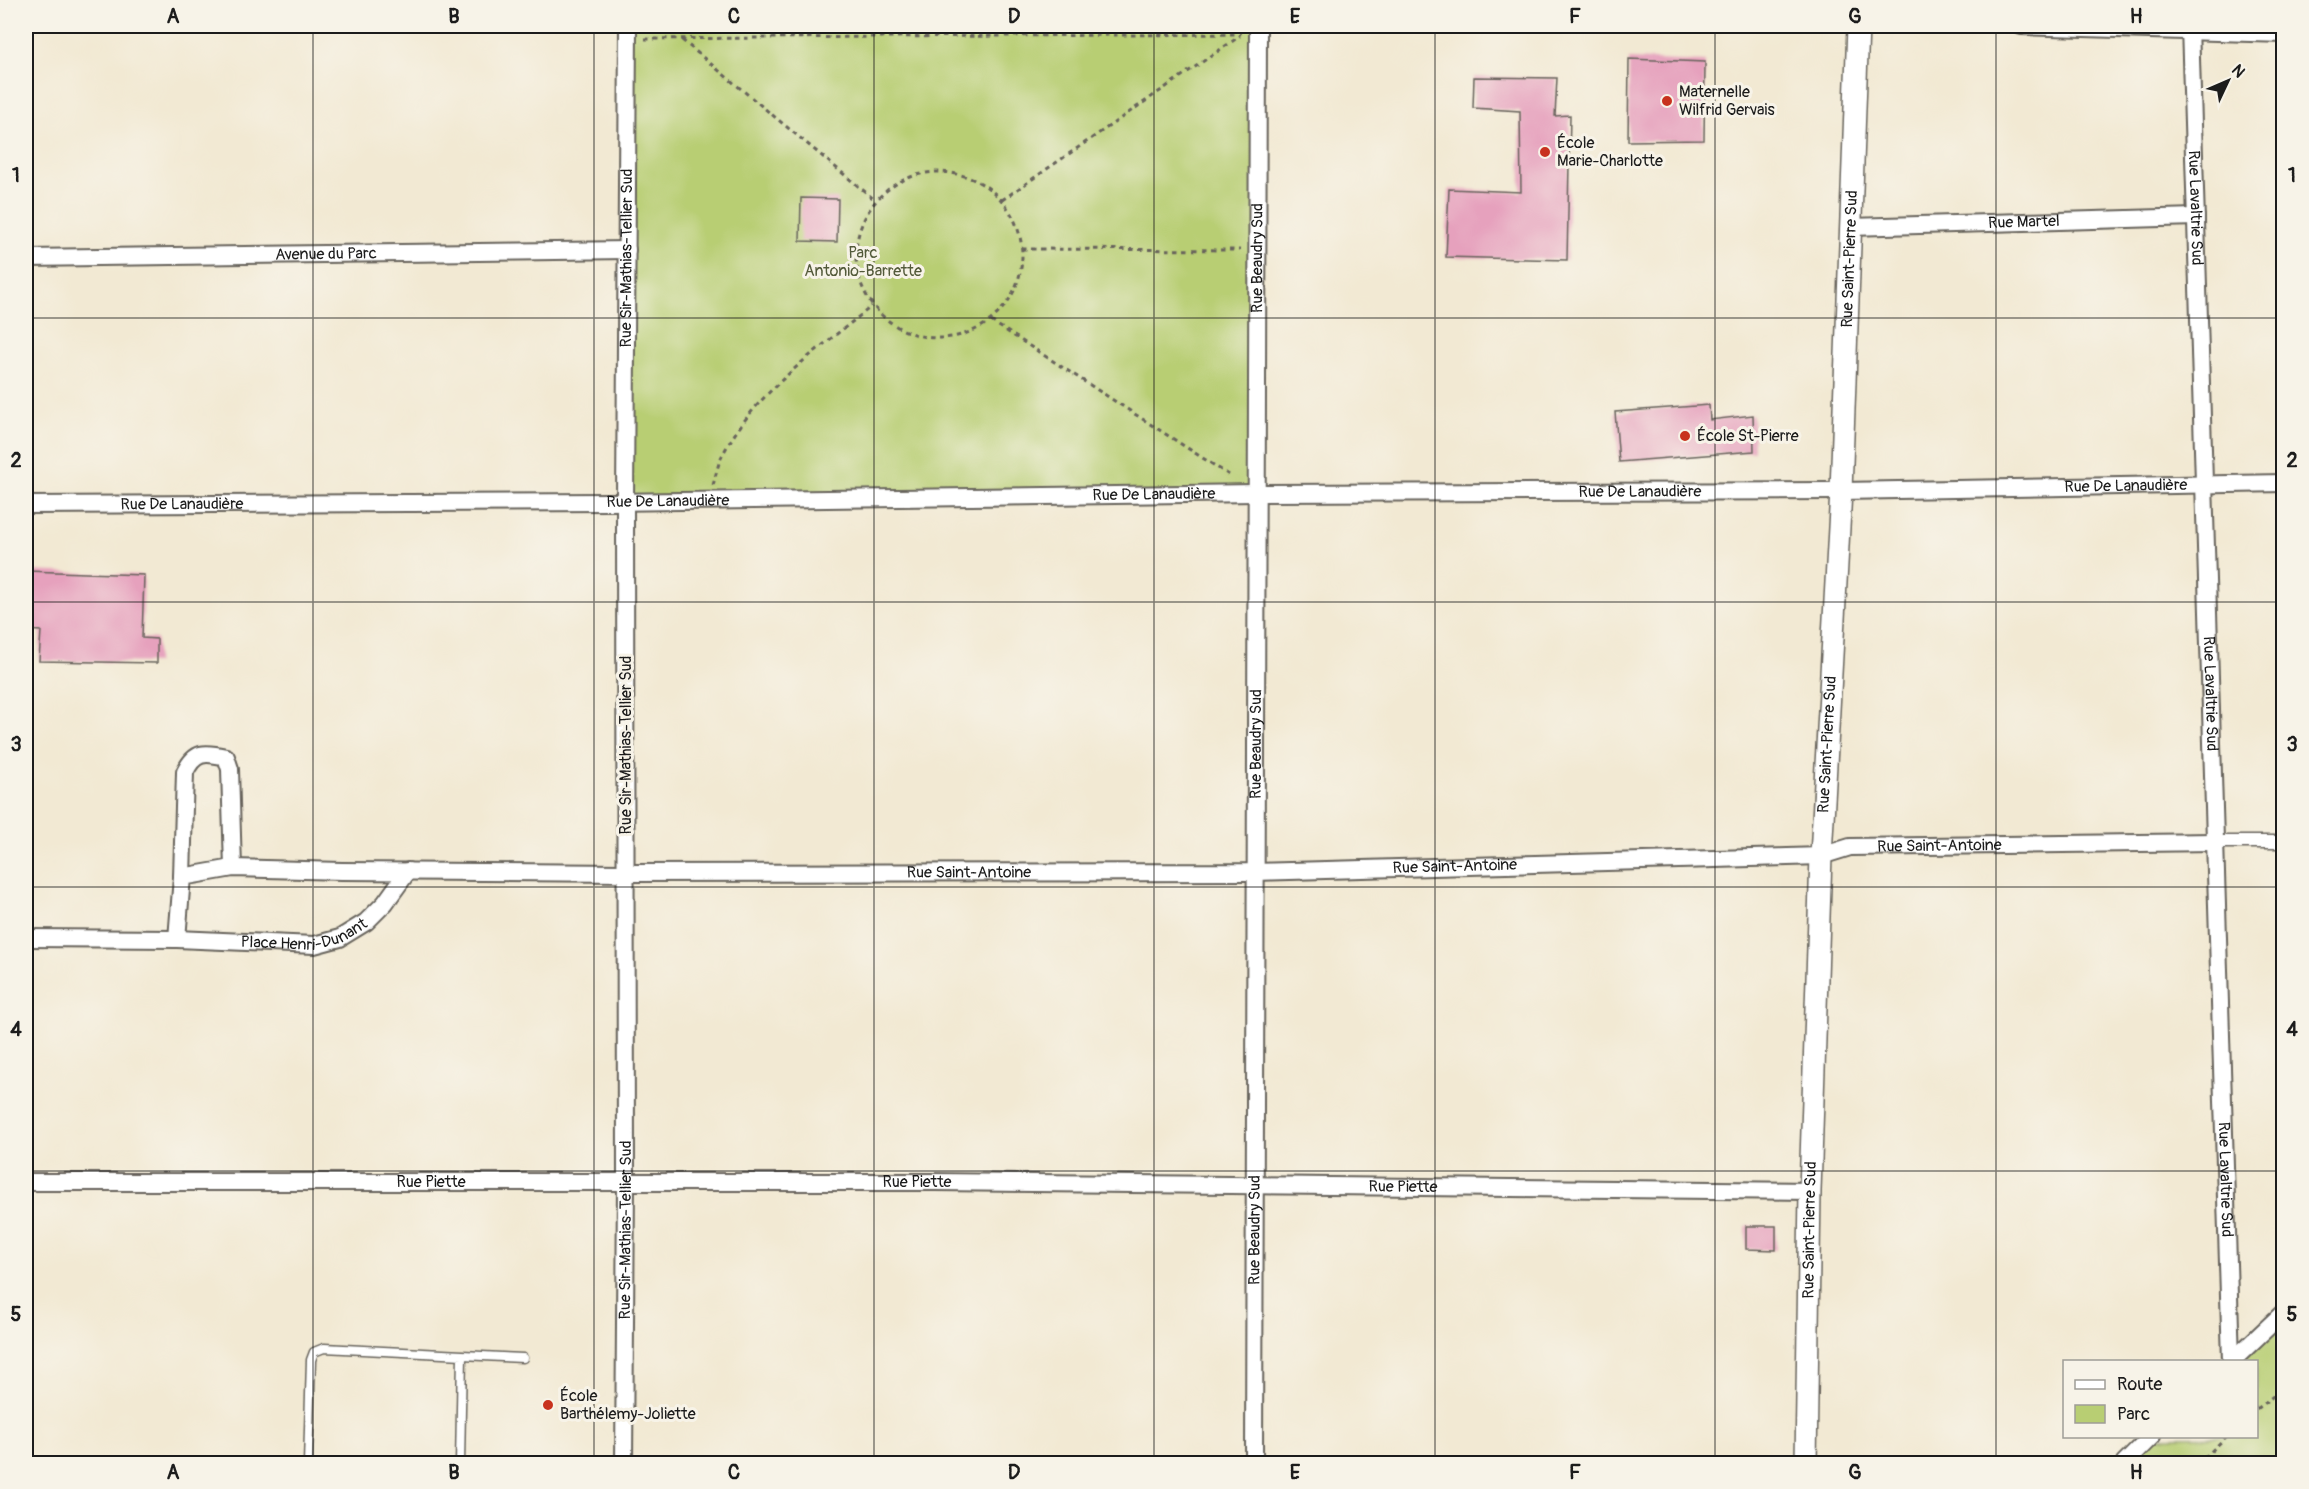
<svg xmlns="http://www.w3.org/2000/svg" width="2309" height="1489" viewBox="0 0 2309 1489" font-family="Pangolin,sans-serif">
	<rect width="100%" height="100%" fill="#f7f3e8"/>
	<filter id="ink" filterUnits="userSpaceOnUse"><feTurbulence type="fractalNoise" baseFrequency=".0167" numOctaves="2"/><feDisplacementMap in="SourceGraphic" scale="12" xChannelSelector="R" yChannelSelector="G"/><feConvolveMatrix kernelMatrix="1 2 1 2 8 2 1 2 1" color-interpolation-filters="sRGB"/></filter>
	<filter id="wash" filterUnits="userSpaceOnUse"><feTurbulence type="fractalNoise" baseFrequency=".008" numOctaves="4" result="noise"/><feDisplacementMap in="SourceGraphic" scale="24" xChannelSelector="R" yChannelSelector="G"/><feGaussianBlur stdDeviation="1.35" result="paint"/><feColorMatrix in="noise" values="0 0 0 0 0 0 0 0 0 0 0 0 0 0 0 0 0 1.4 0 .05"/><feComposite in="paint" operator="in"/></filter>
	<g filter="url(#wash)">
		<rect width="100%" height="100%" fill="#f2e9d3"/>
		<!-- green -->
		<path fill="#b8ce73" stroke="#6a7548" stroke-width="1.5" d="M628 26H1258L1256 493 625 502Z
			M2283 1312V1463L2124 1464 2152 1437 2256 1436V1362L2231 1361Z"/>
		<g id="blocks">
			<!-- building -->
			<path fill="#e6a1bd" d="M1629 59 1705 62 1704 140 1628 141Z
				M1474 77 1557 78 1555 116 1570 115 1567 260 1446 257 1449 189 1521 192 1520 111 1473 108Z
				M801 198 838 199 837 242 800 241Z
				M1709 405 1710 420 1753 415 1754 451 1619 462 1615 412Z
				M26 571 144 575 142 638 157 639V663L39 661 41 631 26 630Z
				M1746 1226H1776V1250L1746 1249Z"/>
		</g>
	</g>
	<g filter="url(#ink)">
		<use href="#blocks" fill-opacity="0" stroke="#67645c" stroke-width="1.5"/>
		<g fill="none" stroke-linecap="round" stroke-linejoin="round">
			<!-- service casing -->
			<g stroke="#67645c" stroke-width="11">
				<path id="service" d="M308 1464 311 1360 314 1352 324 1348 523 1358
					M460 1464 462 1355"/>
			</g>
			<!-- pedestrian casing -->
			<g stroke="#67645c" stroke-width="15">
				<path id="pedestrian" d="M2215 842H2284"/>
			</g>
			<!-- minor casing -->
			<g stroke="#67645c" stroke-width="20">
				<g id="minor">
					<path d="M2021 26 2284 34"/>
					<path id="s1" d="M2190 26 2231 1361"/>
					<path id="s2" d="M1850 227 2196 217"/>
					<path id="s3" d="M26 258 627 250"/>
					<path id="s4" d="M26 505 610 502 1256 493 1841 491 2284 483"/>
					<path d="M182 877 185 772C195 751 205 752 226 757L230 769 233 868"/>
					<path id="s5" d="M26 938 177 939 314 945 340 938 366 922 385 903 408 871"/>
					<path id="s6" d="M177 939 182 877 233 868 342 871 626 873 1255 872 1821 856 1850 847 2215 842"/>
					<path id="s7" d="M26 1182H936L1810 1191"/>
					<path d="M2231 1362 2284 1312"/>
					<path id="s8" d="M624 1464 626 1182 625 502 628 26"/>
					<path id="s9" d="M1254 1464 1258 26"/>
					<path d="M2124 1464 2152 1436"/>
				</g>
			</g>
			<!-- tertiary casing -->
			<g stroke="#67645c" stroke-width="24">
				<g id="tertiary">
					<path id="s10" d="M1806 1464 1810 1191 1821 856 1841 491 1858 26"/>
				</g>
			</g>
			<!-- path -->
			<path stroke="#67645c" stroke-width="3" stroke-dasharray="4.5 4.5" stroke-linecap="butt" d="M645 39 1241 34
				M682 40 875 200
				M856 255a83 83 0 1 1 166 0a83 83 0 1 1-166 0Z
				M1002 200 1240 36
				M1022 249 1240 250
				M991 321 1229 475
				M713 485C716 475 718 463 723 454 756 391 818 350 872 306
				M2256 1409 2284 1388
				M2198 1464 2227 1436"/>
			<!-- service -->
			<use href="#service" stroke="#fff" stroke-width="8"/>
			<!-- pedestrian -->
			<use href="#pedestrian" stroke="#fff" stroke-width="12"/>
			<!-- minor -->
			<use href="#minor" stroke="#fff" stroke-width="16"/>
			<!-- tertiary -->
			<use href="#tertiary" stroke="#fff" stroke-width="21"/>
		</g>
	</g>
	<!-- grid -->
	<path fill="none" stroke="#1c1c1c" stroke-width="1.5" stroke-opacity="0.55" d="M313 26V1464M594 26V1464M874 26V1464M1154 26V1464M1435 26V1464M1715 26V1464M1996 26V1464M26 318H2284M26 602H2284M26 887H2284M26 1171H2284"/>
	<!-- markers -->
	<g fill="#c8321e" stroke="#f7f3e8" stroke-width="2">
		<circle cx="1667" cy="101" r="6"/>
		<circle cx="1545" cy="152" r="6"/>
		<circle cx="1685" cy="436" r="6"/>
		<circle cx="548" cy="1405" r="6"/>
	</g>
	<g text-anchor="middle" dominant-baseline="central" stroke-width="6" stroke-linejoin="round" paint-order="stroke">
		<!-- poi labels -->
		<g font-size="16" fill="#1c1c1c" stroke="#f7f3e8" text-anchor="start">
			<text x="1679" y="92">Maternelle<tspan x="1679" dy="18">Wilfrid Gervais</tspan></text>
			<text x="1557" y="143">École<tspan x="1557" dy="18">Marie-Charlotte</tspan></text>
			<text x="1697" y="436">École St-Pierre</text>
			<text x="560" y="1396">École<tspan x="560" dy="18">Barthélemy-Joliette</tspan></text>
		</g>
		<!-- street labels -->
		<g font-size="16" fill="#1c1c1c" stroke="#f7f3e8">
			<text stroke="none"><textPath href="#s1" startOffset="182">Rue Lavaltrie Sud</textPath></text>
			<text stroke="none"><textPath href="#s2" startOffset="174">Rue Martel</textPath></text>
			<text stroke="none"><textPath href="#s3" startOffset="300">Avenue du Parc</textPath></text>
			<text stroke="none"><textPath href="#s8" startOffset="1206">Rue Sir-Mathias-Tellier Sud</textPath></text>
			<text stroke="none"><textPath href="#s9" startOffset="1206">Rue Beaudry Sud</textPath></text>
			<text stroke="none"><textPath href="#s10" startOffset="1206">Rue Saint-Pierre Sud</textPath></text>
			<text stroke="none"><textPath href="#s4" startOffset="2100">Rue De Lanaudière</textPath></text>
			<text stroke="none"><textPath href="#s4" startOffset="1614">Rue De Lanaudière</textPath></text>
			<text stroke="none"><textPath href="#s4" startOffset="1128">Rue De Lanaudière</textPath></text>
			<text stroke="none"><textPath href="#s4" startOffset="642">Rue De Lanaudière</textPath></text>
			<text stroke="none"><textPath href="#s4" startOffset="156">Rue De Lanaudière</textPath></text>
			<text stroke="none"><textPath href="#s1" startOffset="668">Rue Lavaltrie Sud</textPath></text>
			<text stroke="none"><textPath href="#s9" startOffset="720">Rue Beaudry Sud</textPath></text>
			<text stroke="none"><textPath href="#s10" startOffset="720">Rue Saint-Pierre Sud</textPath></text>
			<text transform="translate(626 745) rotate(-90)">Rue Sir-Mathias-Tellier Sud</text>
			<text stroke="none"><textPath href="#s6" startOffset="1822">Rue Saint-Antoine</textPath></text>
			<text stroke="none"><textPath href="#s6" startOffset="1336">Rue Saint-Antoine</textPath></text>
			<text stroke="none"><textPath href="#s6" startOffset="850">Rue Saint-Antoine</textPath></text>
			<text stroke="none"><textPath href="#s5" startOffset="280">Place Henri-Dunant</textPath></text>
			<text stroke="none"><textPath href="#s1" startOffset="1154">Rue Lavaltrie Sud</textPath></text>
			<text stroke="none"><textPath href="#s7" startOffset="405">Rue Piette</textPath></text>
			<text stroke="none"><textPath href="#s7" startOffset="891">Rue Piette</textPath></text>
			<text stroke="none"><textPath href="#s7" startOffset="1377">Rue Piette</textPath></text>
			<text stroke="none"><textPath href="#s8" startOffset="234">Rue Sir-Mathias-Tellier Sud</textPath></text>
			<text stroke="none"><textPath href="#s9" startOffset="234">Rue Beaudry Sud</textPath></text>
			<text stroke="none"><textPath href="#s10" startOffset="234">Rue Saint-Pierre Sud</textPath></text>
		</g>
		<!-- park labels -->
		<g font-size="16" fill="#535a3a" stroke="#f7f3e8">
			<text x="863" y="253">Parc<tspan x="863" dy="18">Antonio-Barrette</tspan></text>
		</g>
	</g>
	<!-- margin -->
	<rect width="2309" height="1489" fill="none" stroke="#f7f3e8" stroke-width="66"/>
	<!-- legend -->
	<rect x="2063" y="1360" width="195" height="78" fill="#f7f3e8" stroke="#9f9d96" stroke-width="1.5"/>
	<rect x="2075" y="1380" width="30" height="9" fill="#ffffff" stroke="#9f9d96" stroke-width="1.5"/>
	<text x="2117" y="1390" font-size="18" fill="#1c1c1c">Route</text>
	<rect x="2075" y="1405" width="30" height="18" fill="#b8ce73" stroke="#9f9d96" stroke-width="1.5"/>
	<text x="2117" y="1420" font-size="18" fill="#1c1c1c">Parc</text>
	<!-- north arrow -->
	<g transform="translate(2228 81) rotate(46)" stroke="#f7f3e8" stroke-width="4.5" paint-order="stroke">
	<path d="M0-4.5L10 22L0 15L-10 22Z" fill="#1c1c1c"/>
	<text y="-9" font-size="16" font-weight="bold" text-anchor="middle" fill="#1c1c1c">N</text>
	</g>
	<rect x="33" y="33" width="2243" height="1423" fill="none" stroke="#1c1c1c" stroke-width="2"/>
	<g font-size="20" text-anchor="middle" font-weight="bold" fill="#1c1c1c">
		<text x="173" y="23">A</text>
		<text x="454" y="23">B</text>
		<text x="734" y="23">C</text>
		<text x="1014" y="23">D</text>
		<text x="1295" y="23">E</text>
		<text x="1575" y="23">F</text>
		<text x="1855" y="23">G</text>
		<text x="2136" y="23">H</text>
		<text x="16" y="182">1</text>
		<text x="2292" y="182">1</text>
		<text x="16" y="467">2</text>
		<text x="2292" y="467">2</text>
		<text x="16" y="751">3</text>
		<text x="2292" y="751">3</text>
		<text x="16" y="1036">4</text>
		<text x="2292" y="1036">4</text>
		<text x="16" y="1321">5</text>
		<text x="2292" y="1321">5</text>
		<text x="173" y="1479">A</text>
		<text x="454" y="1479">B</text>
		<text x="734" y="1479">C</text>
		<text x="1014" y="1479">D</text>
		<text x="1295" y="1479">E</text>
		<text x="1575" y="1479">F</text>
		<text x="1855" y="1479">G</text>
		<text x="2136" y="1479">H</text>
	</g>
</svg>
